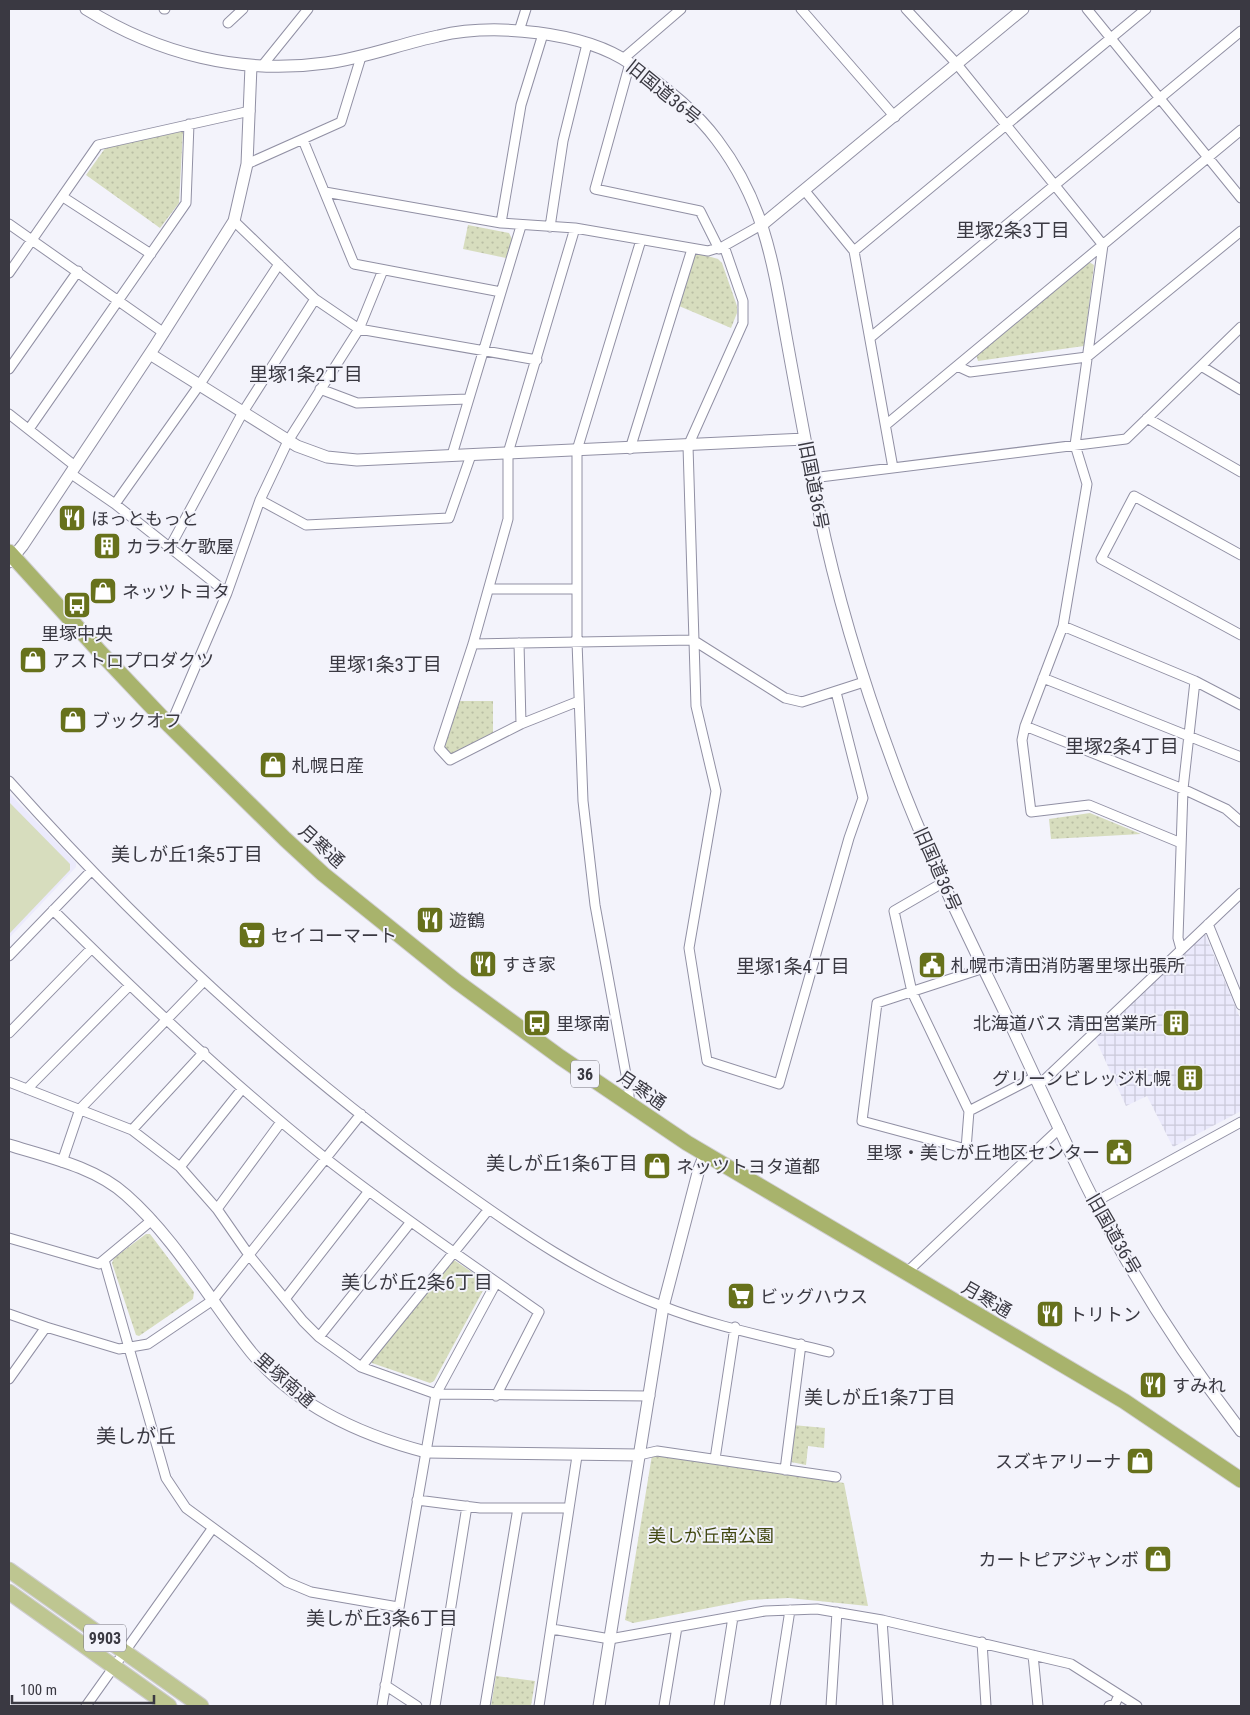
<svg xmlns="http://www.w3.org/2000/svg" width="1250" height="1715" viewBox="0 0 1250 1715" font-family="'Roboto Condensed','Noto Sans JP',sans-serif">
	<defs>
		<pattern id="industrial-grid" width="8" height="8" patternUnits="userSpaceOnUse" patternTransform="scale(1.25)"><rect width="8" height="8" fill="#ebeafc"/><path d="M0 4h8M4 0v8" fill="none" stroke="#cac9d9"/></pattern>
		<pattern id="green-dots" width="8" height="8" patternUnits="userSpaceOnUse" patternTransform="scale(1.25)"><rect width="8" height="8" fill="#d7ddbe"/><path d="M2 2h.1M6 6h.1" fill="none" stroke="#b9bea4" stroke-width="1.8" stroke-linecap="round"/></pattern>
	</defs>
	<rect width="100%" height="100%" fill="#f3f3fb"/>
	<!-- built -->
	<path fill="#ebeafc" d="M9 793 76 863V867L9 938Z"/>
	<!-- industrial -->
	<path fill="url(#industrial-grid)" d="M1205 934 1241 1020V1111L1173 1147 1147 1096 1126 1106 1095 1038Z"/>
	<!-- green -->
	<path fill="url(#green-dots)" d="M183 131 179 203 160 228 86 175 106 147Z
		M468 225 509 233 512 239 506 258 463 249Z
		M697 253 718 259 722 263 737 306V313L731 328 679 306 693 256Z
		M1089 262 1094 265 1084 346 978 361 976 354Z
		M454 701H493V739L450 760 439 748Z
		M1090 813 1141 834 1051 839 1049 819Z
		M146 1234H150L194 1292 193 1299 139 1336 136 1335 112 1263 114 1258Z
		M454 1260 485 1281 486 1285 434 1381 430 1383 372 1363V1359L448 1261Z
		M793 1425 825 1428 824 1448 808 1446 806 1465 791 1462 789 1459Z
		M656 1454 844 1483 868 1606 789 1598 749 1600 633 1623 625 1620 652 1455Z
		M496 1676 535 1681 531 1706H491Z"/>
	<!-- pitch -->
	<path fill="#d7ddbe" d="M9 802 70 864V870L9 934Z"/>
	<g fill="none" stroke-linecap="round" stroke-linejoin="round">
		<!-- minor casing -->
		<g stroke="#9190a4" stroke-width="11">
			<path id="minor" d="M164 9H165
				M801 9 895 117
				M906 9 956 63 1103 245 1075 445 1087 484 1063 626 1025 726 1022 740 1031 812 1089 805 1181 843
				M1087 9 1241 198
				M228 23 243 9
				M519 31 526 9
				M624 58 681 9
				M630 63 595 189 700 211 719 249
				M262 66 308 9
				M303 140 354 264 501 292
				M247 164 341 122 361 57
				M805 191 854 251 893 468
				M325 192 501 223 575 228 708 251 724 246 763 224
				M63 197 151 254
				M234 221 315 299 359 329 537 360
				M501 223 521 105 543 34
				M9 224 164 333
				M550 227 563 141 587 44
				M575 228 508 453V519L473 644 439 748 450 760 521 724 579 701
				M724 246 743 301V323L688 446 696 706 716 791 689 948 707 1061 779 1084 849 838 863 798 836 692
				M854 251 1146 9
				M9 273 98 145 250 111
				M871 337 1241 31
				M957 366 970 372 1087 357 1241 231
				M1201 366 1241 390
				M9 369 78 271
				M320 389 357 403 468 399
				M9 414 75 466
				M1147 418 1241 472
				M887 424 1241 130
				M29 429 186 203 189 124
				M630 449 692 249
				M452 455 521 226
				M70 473 115 504 227 593
				M812 478 1126 439 1241 327
				M260 500 306 525 449 518 471 455
				M115 504 200 384 279 264
				M170 547 243 412 315 299
				M1241 555 1134 496 1101 559 1241 635
				M489 589H577
				M1063 626 1195 681
				M519 643 521 724
				M473 644 693 640 785 698 802 702 864 682
				M1043 678 1241 757
				M170 726 227 593 260 500 288 441 359 329 383 270
				M1025 726 1183 789 1226 809 1241 822
				M9 781C143 931 291 1069 455 1185 519 1231 587 1278 662 1306 715 1327 774 1338 829 1352
				M944 882 894 911 912 992 969 1111 966 1149 862 1121 877 1003 984 968
				M53 910C140 996 229 1081 324 1157 394 1212 467 1261 539 1312L496 1396
				M1208 924 1241 1005
				M1181 949 1178 938 1183 789 1195 681 1241 705
				M9 956 91 871
				M9 1033 91 949
				M9 1082 132 1130 180 1167 217 1209 249 1255 303 1321 319 1337 361 1367 436 1394 650 1396
				M1039 1085 1241 893
				M27 1089 129 986
				M629 1104V1091L595 905 583 801 577 642V450L641 240
				M969 1111 1035 1077
				M132 1130 204 1052
				M62 1162 80 1109 204 981
				M180 1167 242 1089
				M1095 1202 1241 1122
				M217 1209 281 1122
				M9 1238 99 1264 152 1220
				M104 1260 166 1478 186 1508 287 1582 311 1592 398 1607
				M906 1273 1060 1128
				M285 1299 369 1191
				M9 1314 46 1327
				M319 1337 410 1223
				M361 1367 489 1209
				M9 1379 46 1327 119 1349 148 1344 213 1300 361 1114
				M639 1455 657 1451 836 1477
				M715 1459 735 1327
				M785 1470 801 1344
				M417 1500 480 1508H568
				M882 1620 1071 1664 1137 1706
				M552 1629 610 1639 765 1611 817 1609 882 1620 888 1706
				M982 1642 986 1706
				M1033 1655 1038 1706
				M385 1685 417 1706
				M86 1706 212 1529
				M382 1706 436 1394 496 1283
				M435 1706 467 1506
				M485 1706 518 1508
				M539 1706 577 1456
				M664 1706 677 1627
				M719 1706 733 1617
				M775 1706 790 1610
				M831 1706 837 1612
				M1109 1706 1115 1704 1119 1695"/>
		</g>
		<!-- tertiary casing -->
		<g stroke="#9190a4" stroke-width="13">
			<path id="tertiary" d="M86 9C158 54 241 75 326 63 365 58 400 44 438 36 493 23 584 31 631 64 663 85 694 109 717 140 764 202 773 262 786 336 796 391 806 446 817 501 835 590 861 677 893 763 925 851 968 936 1009 1021 1034 1075 1059 1129 1085 1183 1128 1270 1182 1354 1241 1431
				M763 224 1023 9
				M150 354 297 446 327 457 357 460 805 439
				M9 562 23 545 155 346 234 221 247 164 251 66
				M9 1145C48 1157 95 1167 126 1195 176 1239 210 1301 251 1352 295 1405 360 1435 426 1452L639 1455
				M599 1706 663 1307 699 1169 705 1154"/>
		</g>
		<!-- primary casing -->
		<g stroke="#d0cfd2" stroke-width="17">
			<path id="primary" d="M9 1570 201 1706
				M9 1592 169 1706"/>
		</g>
		<!-- trunk casing -->
		<g stroke="#d0cfd2" stroke-width="17">
			<path id="trunk" d="M9 552 99 651 170 726 285 839 323 874 456 981 560 1057 687 1143 1124 1401 1241 1480"/>
		</g>
		<!-- minor -->
		<use href="#minor" stroke="#fff" stroke-width="9"/>
		<!-- tertiary -->
		<use href="#tertiary" stroke="#fff" stroke-width="11"/>
		<!-- primary -->
		<use href="#primary" stroke="#bec691" stroke-width="15"/>
		<!-- trunk -->
		<use href="#trunk" stroke="#a8b36c" stroke-width="15"/>
	</g>
	<!-- icons -->
	<defs>
		<g id="restaurant-square" transform="scale(1.4375)"><rect x="-9" y="-9" width="18" height="18" rx="4" fill="#67711b" stroke="#f3f3fb"/><path d="M-5-6h1v4h1v-4h1v4h1v-4h1v5L-1.5 .5V6h-2V.5L-5-1ZM5-6V6H3V1.5H1.5Q1.5-4 5-6Z" fill="#fff"/></g>
		<g id="building-square" transform="scale(1.4375)"><rect x="-9" y="-9" width="18" height="18" rx="4" fill="#67711b" stroke="#f3f3fb"/><path d="M-4-6H4V6H1V3H-1V6H-4ZM-2.5-4.3h1.7v1.8h-1.7ZM.8-4.3h1.7v1.8H.8ZM-2.5-1h1.7V.8h-1.7ZM.8-1h1.7V.8H.8Z" fill="#fff"/></g>
		<g id="shop-square" transform="scale(1.4375)"><rect x="-9" y="-9" width="18" height="18" rx="4" fill="#67711b" stroke="#f3f3fb"/><path d="M-5-2.5h2.3a2.7 3.5 0 0 1 5.4 0H5L5.5 6h-11ZM-1.5-2.5h3a1.5 2.3 0 0 0-3 0Z" fill="#fff"/></g>
		<g id="bus-square" transform="scale(1.4375)"><rect x="-9" y="-9" width="18" height="18" rx="4" fill="#67711b" stroke="#f3f3fb"/><path d="M-5-6H5V4H4V6H2V4H-2V6H-4V4H-5ZM-3.5-4V0h7V-4ZM-3.5 1.2v1.5H-2V1.2ZM2 1.2v1.5H3.5V1.2Z" fill="#fff"/></g>
		<g id="supermarket-square" transform="scale(1.4375)"><rect x="-9" y="-9" width="18" height="18" rx="4" fill="#67711b" stroke="#f3f3fb"/><path d="M-6-5.5h2.5l.6 2H6L4.5 2H-2.5L-4.4-4H-6ZM-1.5 3.2a1.3 1.3 0 1 0 .1 0ZM3 3.2a1.3 1.3 0 1 0 .1 0Z" fill="#fff"/></g>
		<g id="civic-square" transform="scale(1.4375)"><rect x="-9" y="-9" width="18" height="18" rx="4" fill="#67711b" stroke="#f3f3fb"/><path d="M-.6-6.5H3V-4.5H.6V-3L4-1V1h2V6H-6V1h2V-1L-.6-3ZM-1.2 2.5V6h2.4V2.5Z" fill="#fff"/></g>
	</defs>
	<g fill-rule="evenodd">
		<use href="#restaurant-square" x="72" y="518"/>
		<use href="#building-square" x="107" y="546"/>
		<use href="#shop-square" x="103" y="591"/>
		<use href="#bus-square" x="77" y="605"/>
		<use href="#shop-square" x="33" y="660"/>
		<use href="#shop-square" x="73" y="720"/>
		<use href="#shop-square" x="273" y="765"/>
		<use href="#restaurant-square" x="430" y="920"/>
		<use href="#supermarket-square" x="252" y="935"/>
		<use href="#restaurant-square" x="483" y="964"/>
		<use href="#civic-square" x="932" y="965"/>
		<use href="#bus-square" x="537" y="1023"/>
		<use href="#building-square" x="1176" y="1023"/>
		<use href="#building-square" x="1190" y="1078"/>
		<use href="#civic-square" x="1119" y="1152"/>
		<use href="#shop-square" x="657" y="1166"/>
		<use href="#supermarket-square" x="741" y="1296"/>
		<use href="#restaurant-square" x="1050" y="1314"/>
		<use href="#restaurant-square" x="1153" y="1385"/>
		<use href="#shop-square" x="1140" y="1461"/>
		<use href="#shop-square" x="1158" y="1559"/>
	</g>
	<g text-anchor="middle" dominant-baseline="central" stroke-width="4" stroke-linejoin="round" paint-order="stroke">
		<!-- shield labels -->
		<g fill="#f3f3fb" stroke="#72717a" stroke-width="1">
			<rect x="571" y="1060.5" width="28" height="27" rx="4"/>
			<rect x="84" y="1624.5" width="42" height="27" rx="4"/>
		</g>
		<g font-size="16" font-weight="bold" fill="#3a3942">
			<text x="585" y="1074">36</text>
			<text x="105" y="1638">9903</text>
		</g>
		<!-- street labels -->
		<g font-size="18" fill="#3a3942" stroke="#f3f3fb">
			<text transform="translate(664 92) rotate(39)">旧国道36号</text>
			<text transform="translate(814 485) rotate(79)">旧国道36号</text>
			<text transform="translate(322 846) rotate(42)">月寒通</text>
			<text transform="translate(938 869) rotate(66)">旧国道36号</text>
			<text transform="translate(642 1090) rotate(34)">月寒通</text>
			<text transform="translate(1114 1234) rotate(60)">旧国道36号</text>
			<text transform="translate(987 1299) rotate(30)">月寒通</text>
			<text transform="translate(285 1380) rotate(41)">里塚南通</text>
		</g>
		<!-- poi labels -->
		<g font-size="18" fill="#3a3942" stroke="#f3f3fb" text-anchor="start">
			<text x="91" y="518">ほっともっと</text>
			<text x="126" y="546">カラオケ歌屋</text>
			<text x="122" y="591">ネッツトヨタ</text>
			<text x="77" y="633" text-anchor="middle">里塚中央</text>
			<text x="52" y="660">アストロプロダクツ</text>
			<text x="92" y="720">ブックオフ</text>
			<text x="292" y="765">札幌日産</text>
			<text x="449" y="920">遊鶴</text>
			<text x="271" y="935">セイコーマート</text>
			<text x="502" y="964">すき家</text>
			<text x="951" y="965">札幌市清田消防署里塚出張所</text>
			<text x="556" y="1023">里塚南</text>
			<text x="1157" y="1023" text-anchor="end">北海道バス 清田営業所</text>
			<text x="1171" y="1078" text-anchor="end">グリーンビレッジ札幌</text>
			<text x="1100" y="1152" text-anchor="end">里塚・美しが丘地区センター</text>
			<text x="676" y="1166">ネッツトヨタ道都</text>
			<text x="760" y="1296">ビッグハウス</text>
			<text x="1069" y="1314">トリトン</text>
			<text x="1172" y="1385">すみれ</text>
			<text x="1121" y="1461" text-anchor="end">スズキアリーナ</text>
			<text x="1139" y="1559" text-anchor="end">カートピアジャンボ</text>
		</g>
		<!-- park labels -->
		<g font-size="18" fill="#424911" stroke="#f3f3fb">
			<text x="711" y="1535">美しが丘南公園</text>
		</g>
		<!-- neighbourhood labels -->
		<g font-size="19" fill="#3a3942" stroke="#f3f3fb">
			<text x="1013" y="230">里塚2条3丁目</text>
			<text x="306" y="374">里塚1条2丁目</text>
			<text x="385" y="664">里塚1条3丁目</text>
			<text x="1122" y="746">里塚2条4丁目</text>
			<text x="187" y="854">美しが丘1条5丁目</text>
			<text x="793" y="966">里塚1条4丁目</text>
			<text x="562" y="1163">美しが丘1条6丁目</text>
			<text x="417" y="1282">美しが丘2条6丁目</text>
			<text x="880" y="1397">美しが丘1条7丁目</text>
			<text x="382" y="1618">美しが丘3条6丁目</text>
		</g>
		<!-- quarter labels -->
		<g font-size="20" fill="#3a3942" stroke="#f3f3fb">
			<text x="136" y="1436">美しが丘</text>
		</g>
	</g>
	<!-- border -->
	<rect width="1250" height="1715" fill="none" stroke="#3a3942" stroke-width="20"/>
	<!-- scale -->
	<path d="M12 1695v8h142v-8" fill="none" stroke="#3a3942" stroke-width="2.5"/>
	<text x="20" y="1695" font-size="15" fill="#3a3942" stroke="#f3f3fb" stroke-width="4" paint-order="stroke">100 m</text>
</svg>
